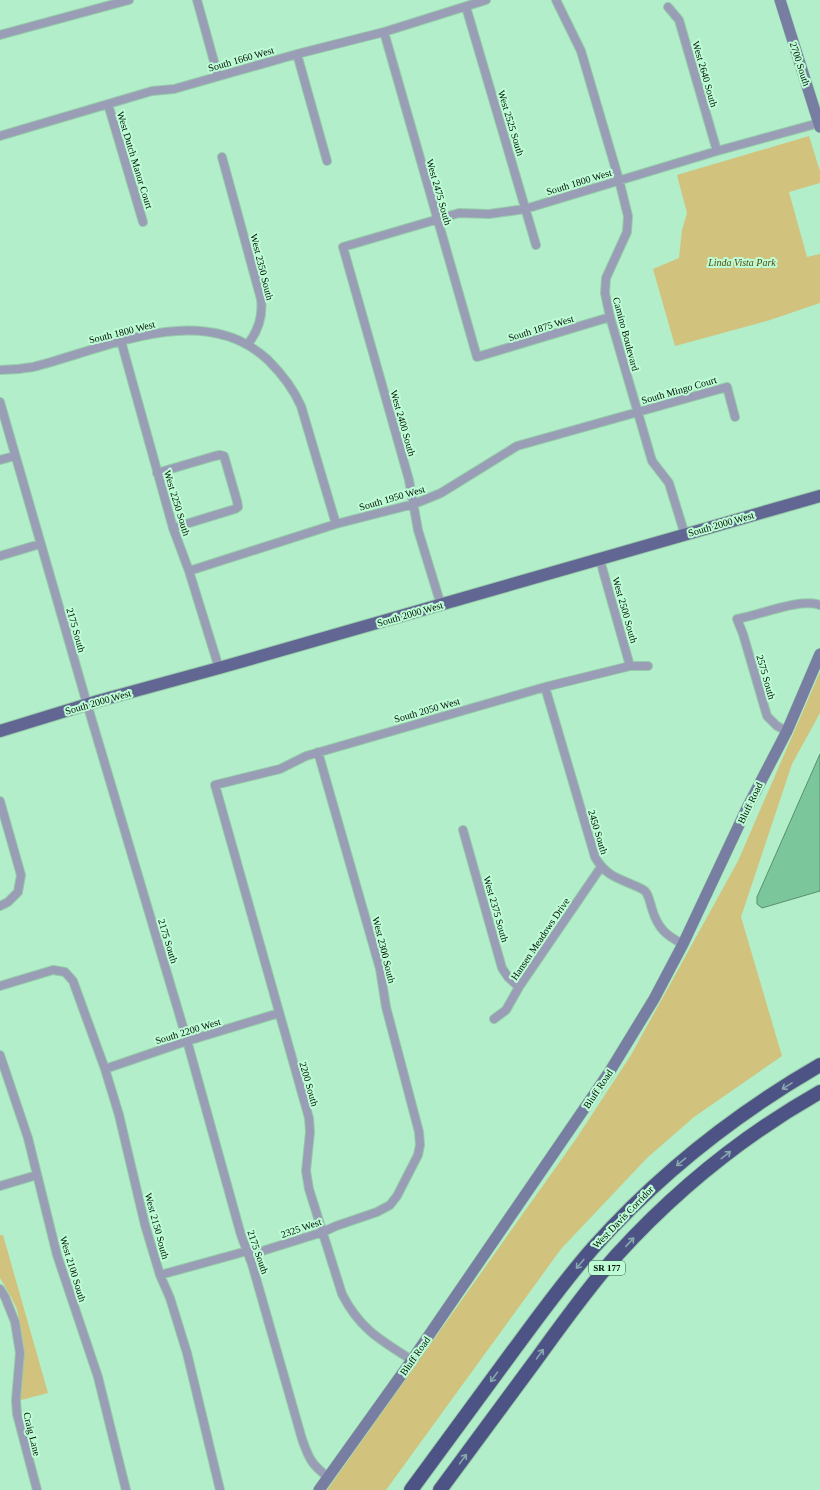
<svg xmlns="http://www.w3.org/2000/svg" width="820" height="1490" viewBox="0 0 820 1490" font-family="Georgia,serif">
	<rect width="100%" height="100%" fill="#b2eec9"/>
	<!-- green -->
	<path fill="#d1c27d" d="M809 136 820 171V183L789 192 807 257 820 254V303L767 321 675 346 653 269 679 258 682 230 687 213 677 175Z
		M820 672V713L792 764 741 917 782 1056 694 1117 647 1158 561 1249 386 1490H327L576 1139 631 1055 738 861Z
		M0 1235H3L48 1393 21 1400 20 1385 24 1357 23 1340 17 1309 11 1297 0 1278Z"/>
	<!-- water -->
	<path fill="#7bc79b" stroke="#56906e" d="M820 754V891L762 908 757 904V897Z"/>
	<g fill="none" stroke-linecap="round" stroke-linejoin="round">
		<!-- street casing -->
		<g stroke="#96cbaa" stroke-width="10">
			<path id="street" d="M197 0 218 76
				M556 0 581 51 619 180 628 216 627 232 606 278 605 293 610 317 652 461 669 483 685 535
				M466 7 536 245
				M668 7 679 20 717 151
				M384 32 477 357 610 317
				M0 35 129 0
				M297 54 327 161
				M108 104 143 222
				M0 136 152 91 174 89 297 54 384 32 486 0
				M222 157 261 299C263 315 258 331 248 344
				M121 341 173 528 189 571 219 668
				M0 370C11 370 22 369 33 367 105 349 203 299 268 360 282 374 293 388 301 406L336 524
				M0 402 85 697 186 1037 241 1235 252 1264 302 1439C309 1459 312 1465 328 1477
				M0 460 15 456
				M157 473 215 456 220 455 224 456 237 501 238 507 235 509 173 528
				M0 556 40 544
				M600 560 630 666
				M189 571 336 524 414 504 441 493 517 446 727 387 735 417
				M441 605 418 530 409 480 343 247 459 213 489 214 525 209 717 151 819 123
				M545 687 595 857C604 873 614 877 631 884 635 886 641 888 645 891 649 895 650 903 652 909 658 928 665 935 683 944
				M787 731 777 726 767 716 743 634 737 619C761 615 798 598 820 605
				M0 801 21 875 18 892 8 902 0 906
				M463 830 502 968 508 977 519 987
				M0 986 53 970 65 972 73 981 105 1069 119 1115 145 1225 160 1275 170 1298 187 1353 220 1490
				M494 1019 506 1010 519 987 601 867
				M0 1055 28 1138 57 1255 98 1377 126 1490
				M105 1069 181 1043 279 1013
				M0 1186 37 1175
				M160 1275 247 1251 259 1252 323 1232 336 1226 377 1212 390 1205 397 1196 418 1155 420 1145 419 1132 386 1007 380 969 318 752
				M0 1289 5 1297 15 1322 20 1353 16 1400 17 1414 37 1490
				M412 1360C380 1340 359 1328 342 1294L309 1189 306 1171 310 1132 309 1118 215 785 280 769 306 756 545 687 630 666H648"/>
		</g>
		<!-- secondary casing -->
		<g stroke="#96cbaa" stroke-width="12">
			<path id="secondary" d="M780 0 820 127
				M319 1490 412 1360 610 1071 654 999 683 944 747 808 787 731 820 654"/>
		</g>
		<!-- primary casing -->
		<g stroke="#96cbaa" stroke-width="14">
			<path id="primary" d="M0 731 98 701 219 668 820 496"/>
		</g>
		<!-- highway casing -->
		<g stroke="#96cbaa" stroke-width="16">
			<path id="highway" d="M411 1490C445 1444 479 1398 513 1351 539 1316 564 1281 593 1248 658 1175 735 1114 820 1065
				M440 1490C471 1448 502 1406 533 1364 560 1327 586 1290 616 1256 675 1191 744 1135 820 1092"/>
		</g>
		<!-- street -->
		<use href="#street" stroke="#999db5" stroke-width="8"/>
		<!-- secondary -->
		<use href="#secondary" stroke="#787ea1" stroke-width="11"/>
		<!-- primary -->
		<use href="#primary" stroke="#616792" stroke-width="12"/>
		<!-- highway -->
		<use href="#highway" stroke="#4d5384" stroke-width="14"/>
	</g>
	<!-- one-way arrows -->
	<defs><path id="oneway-shaft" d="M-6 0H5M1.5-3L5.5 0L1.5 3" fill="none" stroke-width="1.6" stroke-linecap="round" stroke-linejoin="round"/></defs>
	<g stroke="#86a8ad">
		<use href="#oneway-shaft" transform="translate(787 1086) rotate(148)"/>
		<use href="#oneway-shaft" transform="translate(726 1155) rotate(-38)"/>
		<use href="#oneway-shaft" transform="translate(681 1162) rotate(140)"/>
		<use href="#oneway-shaft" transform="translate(630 1242) rotate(-47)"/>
		<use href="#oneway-shaft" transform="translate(580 1264) rotate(130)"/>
		<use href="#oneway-shaft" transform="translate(540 1354) rotate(-54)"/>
		<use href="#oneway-shaft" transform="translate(494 1377) rotate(126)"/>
		<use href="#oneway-shaft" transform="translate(463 1459) rotate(-54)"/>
	</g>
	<g text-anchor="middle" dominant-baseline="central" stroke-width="4" stroke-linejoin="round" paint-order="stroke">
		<!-- shield labels -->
		<rect fill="#befcd6" stroke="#395844" stroke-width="1" x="589" y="1261" width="36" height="14" rx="3"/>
		<g font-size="9" font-weight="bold" fill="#001106">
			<text x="607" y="1268">SR 177</text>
		</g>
		<!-- street labels -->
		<g font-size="10" fill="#001106" stroke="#befcd6">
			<text transform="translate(241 59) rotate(-16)">South 1660 West</text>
			<text transform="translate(800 64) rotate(72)">2700 South</text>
			<text transform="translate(705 74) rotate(74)">West 2640 South</text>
			<text transform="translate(511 123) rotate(73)">West 2525 South</text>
			<text transform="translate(135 160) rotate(73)">West Dutch Manor Court</text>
			<text transform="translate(579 182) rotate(-17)">South 1800 West</text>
			<text transform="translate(439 192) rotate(74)">West 2475 South</text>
			<text transform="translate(262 267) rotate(76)">West 2350 South</text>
			<text transform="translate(541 328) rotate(-17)">South 1875 West</text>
			<text transform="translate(122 332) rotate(-14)">South 1800 West</text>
			<text transform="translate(626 334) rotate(75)">Camino Boulevard</text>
			<text transform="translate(679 390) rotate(-16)">South Mingo Court</text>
			<text transform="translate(403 423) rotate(74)">West 2400 South</text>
			<text transform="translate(392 498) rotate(-16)">South 1950 West</text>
			<text transform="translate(177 503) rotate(73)">West 2250 South</text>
			<text transform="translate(721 524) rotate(-16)">South 2000 West</text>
			<text transform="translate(625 610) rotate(74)">West 2500 South</text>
			<text transform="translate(410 614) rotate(-16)">South 2000 West</text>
			<text transform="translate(76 630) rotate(74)">2175 South</text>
			<text transform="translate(766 677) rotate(74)">2575 South</text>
			<text transform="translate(98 702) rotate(-16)">South 2000 West</text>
			<text transform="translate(427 710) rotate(-16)">South 2050 West</text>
			<text transform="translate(750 803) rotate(-64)">Bluff Road</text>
			<text transform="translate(598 832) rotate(73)">2450 South</text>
			<text transform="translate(496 909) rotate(74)">West 2375 South</text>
			<text transform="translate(540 939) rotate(-56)">Hansen Meadows Drive</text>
			<text transform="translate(168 941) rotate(73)">2175 South</text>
			<text transform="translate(384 950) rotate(76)">West 2300 South</text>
			<text transform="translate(188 1031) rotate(-17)">South 2200 West</text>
			<text transform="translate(309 1084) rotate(74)">2200 South</text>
			<text transform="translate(598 1089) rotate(-56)">Bluff Road</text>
			<text transform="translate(623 1217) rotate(-46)">West Davis Corridor</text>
			<text transform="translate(157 1226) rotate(75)">West 2150 South</text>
			<text transform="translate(301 1228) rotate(-19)">2325 West</text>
			<text transform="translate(258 1252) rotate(71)">2175 South</text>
			<text transform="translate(73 1269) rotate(73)">West 2100 South</text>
			<text transform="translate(415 1356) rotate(-55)">Bluff Road</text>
			<text transform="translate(32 1434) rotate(76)">Craig Lane</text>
		</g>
		<!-- park labels -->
		<g font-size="10" font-style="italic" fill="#54480a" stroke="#befcd6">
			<text x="742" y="262">Linda Vista Park</text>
		</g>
	</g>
</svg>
